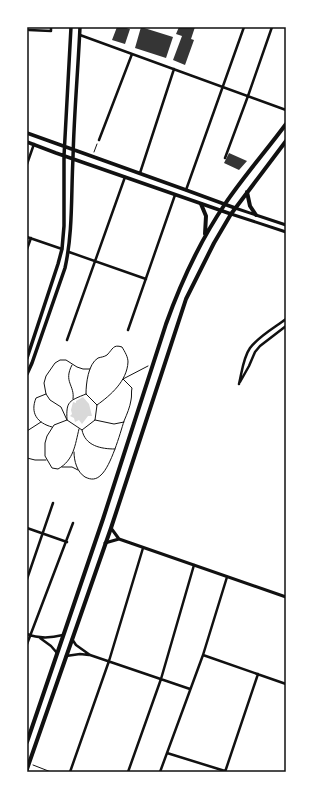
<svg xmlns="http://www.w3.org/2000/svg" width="313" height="799" viewBox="0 0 313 799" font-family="'PT Sans',sans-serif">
	<rect width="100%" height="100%" fill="#fff"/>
	<!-- water -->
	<path fill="#d9d9d9" d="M83 397 89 404 92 416H88L82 424 79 420 75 422 74 418 70 416 72 414 71 410 73 402 76 403V401Z"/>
	<!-- building -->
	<path fill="#353535" d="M117 27H123L130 29 125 44 112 40Z
		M141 27 173 37 166 58 135 48Z
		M179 27H195L191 39 194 40 185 65 173 60 182 36 176 34Z
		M229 153 247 161 239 170 224 163Z"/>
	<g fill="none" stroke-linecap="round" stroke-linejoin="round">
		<!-- path -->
		<path stroke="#111" stroke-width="1" d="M94 152 97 144
			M72 365C63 382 75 385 73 399
			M46 394 36 398C30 413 37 423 52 427
			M86 394C69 401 66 401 67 420L82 430 95 420 97 405 86 394C86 384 88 364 98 358 101 357 104 357 107 355 113 349 113 344 122 347 125 352 128 357 128 362 127 381 111 395 97 405
			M95 420 114 424 124 422
			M79 429C75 445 74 460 58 469L52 468 45 456V443L47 436 54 425 67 420 61 407 50 400 46 394 44 383 46 376 55 363 60 360H66L77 367 83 369H90
			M82 430C85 446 101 449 115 449
			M27 431 41 422
			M74 452C74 461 77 472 85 477 91 480 96 480 101 475 111 466 120 434 124 421 127 414 130 407 131 400 132 396 131 392 132 388L123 379 148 366
			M27 458 35 460H46
			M62 467H72L78 470
			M33 765 51 772"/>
		<!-- minor -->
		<path stroke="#111" stroke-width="2.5" d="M29 30 51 31V27
			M80 35 286 110
			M99 140 132 54
			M225 158 248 96 272 27
			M27 164 34 144
			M140 173 174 69
			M186 190 244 27
			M27 237 62 249
			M27 249 31 238
			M69 252 146 279
			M128 330 175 195
			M67 340 125 177
			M240 382 249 366 255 352 260 346 286 326
			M239 384C242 372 243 358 250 348 259 336 274 328 286 319
			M27 528 67 542
			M27 579 53 503
			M27 634C39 639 51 638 63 635
			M40 638 51 646 57 653
			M72 639 76 645 90 655 190 689
			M27 644 73 523
			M203 655 286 684
			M66 656 80 654 89 655
			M167 753 225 771
			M70 772 109 661 143 548
			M128 772 161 679 194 565
			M160 772 203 655 227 577
			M225 772 258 674"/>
		<!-- tertiary -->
		<path stroke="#111" stroke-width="3" d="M235 208 286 225
			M231 214 286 232
			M111 528 119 539
			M119 539 286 597
			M105 543 119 539"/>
		<!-- secondary -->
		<path stroke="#111" stroke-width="3.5" d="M27 133 186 190 235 208
			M27 142 56 153 231 214
			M27 358 58 264 62 249 64 226V156L71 27
			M27 374 32 363 65 268C73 232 71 195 73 158 74 114 78 71 80 27"/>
		<!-- primary -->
		<path stroke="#111" stroke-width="4" d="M247 192 250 206 256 215
			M201 204 206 216 205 234
			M27 742 103 519 166 324C181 282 200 241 225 204 244 176 266 151 286 124
			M27 769 111 528 186 299 214 243 231 214 286 141"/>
	</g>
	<!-- border -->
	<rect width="313" height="799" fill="none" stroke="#ffffff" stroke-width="56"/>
	<rect x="28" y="28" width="257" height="743" fill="none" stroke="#111" stroke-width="1.5"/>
</svg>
